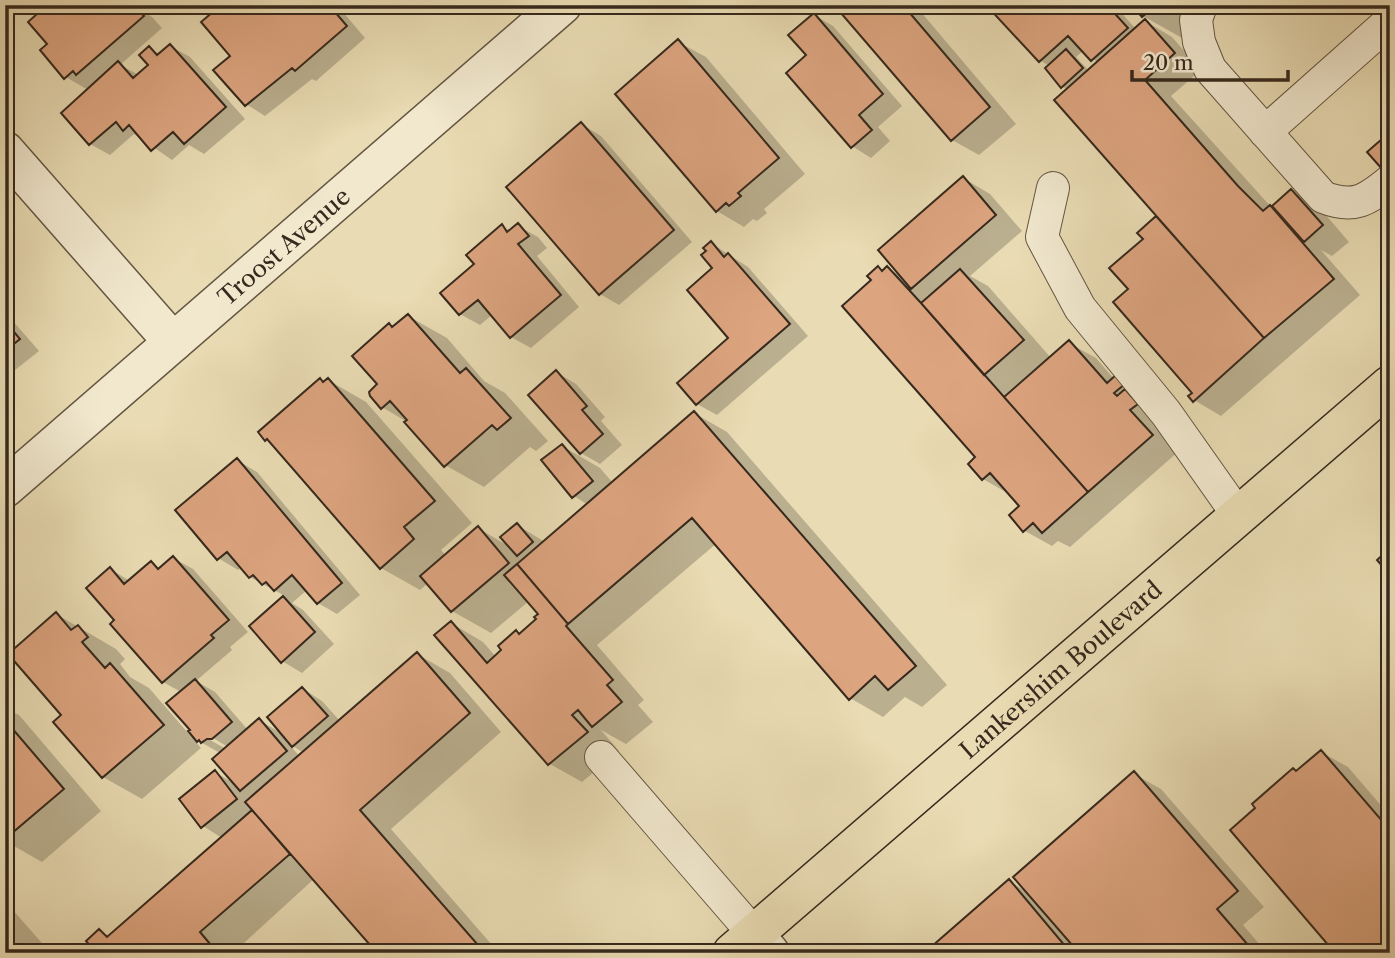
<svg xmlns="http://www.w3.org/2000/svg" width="1395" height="958" viewBox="0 0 1395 958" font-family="'Libre Caslon Text',serif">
	<rect width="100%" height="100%" fill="#e9dbb3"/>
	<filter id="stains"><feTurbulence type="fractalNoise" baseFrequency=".00286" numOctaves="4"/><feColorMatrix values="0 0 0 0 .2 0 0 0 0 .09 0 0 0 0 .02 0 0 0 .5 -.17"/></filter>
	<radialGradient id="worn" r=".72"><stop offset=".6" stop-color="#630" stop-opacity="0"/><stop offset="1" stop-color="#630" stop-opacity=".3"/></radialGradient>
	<!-- shadow -->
	<path fill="#0003" fill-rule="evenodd" d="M50 5H123L127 10 133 5 152 17 162 28 120 65 139 75 150 65 149 48 161 55 170 46 190 57 245 119 204 154 189 145 172 160 134 134 110 155 90 144 88 90 66 77 50 44Z
		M224 5H337L365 38 316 81 312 79 265 116 246 104 232 56Z
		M837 5H915L1016 124 979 155 952 140Z
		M990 5H1114L1136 29 1145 21 1172 37 1201 70 1171 96 1273 209 1281 213 1292 191 1319 207 1349 242 1332 256 1321 250 1360 295 1221 416 1194 400 1195 393 1130 289 1145 239 1140 233 1158 216 1068 90 1062 86 1050 66 1041 61ZM1084 50 1098 63 1089 71 1076 57Z
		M1134 5H1220L1182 38 1143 16Z
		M814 15 833 26 902 106 878 127 890 141 871 158 852 146 808 56Z
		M678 42 706 57 805 174 764 209 767 213 757 221 753 219 744 227 717 211Z
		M581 124 601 136 692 242 619 305 600 294Z
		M963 178 990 194 1022 231 970 276 988 286 1051 358 1069 343 1096 358 1114 379 1117 377 1179 451 1070 547 1058 541 1052 546 1025 531 1021 507 1011 495 983 479 977 458 874 280 878 269 883 271 887 268 903 277Z
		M502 226 511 231 518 226 538 237 547 248 537 256 579 307 531 348 511 337 492 315 480 325 460 314 476 264Z
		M711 243 748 267 808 336 717 415 697 404 679 383 730 338Z
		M5 312 39 351 5 378Z
		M408 316 447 338 484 381 505 393 548 441 536 451 530 447 484 487 445 465 407 422 382 407 380 384 394 328Z
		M556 372 576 384 605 417 601 421 622 445 600 464 581 453Z
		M321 380 325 383 328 380 366 402 472 523 441 550 446 556 478 528 510 547 517 525 545 542 588 505 574 496 562 446 600 468 613 483 694 413 727 432 947 685 922 707 905 697 883 717 850 698 717 543 597 645 644 700 638 705 653 722 626 744 601 730 619 751 582 782 550 764 451 623 483 642 496 657 516 632 521 635 538 620 540 614 529 601 491 633 452 611 428 583 420 590 381 568 273 443 266 439Z
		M237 460 257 472 360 595 337 614 318 603 307 590 292 603 303 610 334 644 302 673 282 661 252 626 285 596 250 577 242 567 238 570 218 558Z
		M173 558 193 569 248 632 230 647 232 650 196 681 215 692 248 730 259 720 281 733 303 689 322 701 340 721 417 654 450 673 501 732 391 829 499 953H379L314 879 233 953H91L95 949 100 931 110 937 222 838 203 826 215 772 235 784 220 753 197 740 181 692 163 682 117 621 110 569 130 581 151 563 161 569ZM205 733 228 747 226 749 203 736ZM290 745H291L304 753 300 757Z
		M56 614 116 649 125 659 120 664 130 677 149 688 201 748 142 799 103 777 63 715Z
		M5 708 19 715 101 811 42 862 5 841Z
		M1321 752 1348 767 1390 816V953L1297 772Z
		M1134 774 1161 789 1264 907 1243 925 1267 953H928L1009 881 1027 892Z
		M5 901 48 950 45 953H5Z"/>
	<!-- building -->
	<path fill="#dca47f" stroke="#36291d" stroke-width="2" d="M47 5H115L121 13 130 5H134L144 16 76 75 73 71 64 79 40 50 47 44 28 22Z
		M221 5H329L347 26 295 71 292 68 245 106 213 70 230 56 201 22Z
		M834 5H903L990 107 951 141Z
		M986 5H1107L1128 28 1091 61 1068 36 1039 62Z
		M1132 5H1156L1142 17Z
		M814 13 883 94 859 115 872 130 851 148 786 73 806 55 788 35Z
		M1145 19 1175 53 1145 80 1238 186 1263 211 1270 205 1334 279 1264 338 1054 100Z
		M678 39 779 158 738 193 741 196 729 206 726 203 716 212 615 94Z
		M170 44 226 107 184 144 173 132 151 151 129 125 123 131 116 122 89 145 61 113 118 61 133 78 148 65 139 55 149 46 157 55Z
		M1066 49 1083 68 1061 88 1045 68Z
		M581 122 674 230 599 295 506 187Z
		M1390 132V178L1367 152Z
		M963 176 996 215 911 289 878 250Z
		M1291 189 1323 225 1304 242 1272 206Z
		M1156 216 1264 338 1193 402 1188 396 1192 393 1113 302 1128 289 1109 268 1143 239 1137 233Z
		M518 223 529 236 518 244 561 295 510 338 478 300 459 315 440 293 474 264 466 255 502 224 507 232Z
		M711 241 724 257 728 253 790 324 696 405 677 383 728 338 687 290 712 268 701 255 706 251 703 248Z
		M878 266 882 271 887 266 921 303 1088 492 1042 533 1033 523 1023 532 1009 515 1019 506 990 473 982 480 968 464 975 457 842 306 871 280 867 276Z
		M960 269 1024 340 984 375 921 303Z
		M408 314 460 373 466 368 511 418 497 430 492 425 444 467 404 422 407 420 390 401 381 409 370 396 369 392 377 384 352 356 389 323 392 327Z
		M5 321 20 339 5 351Z
		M1069 340 1107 383 1117 374 1125 384 1114 393 1117 396 1125 389 1138 404 1130 410 1153 435 1088 492 1004 397Z
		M556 370 587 406 582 410 603 434 580 454 528 395Z
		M320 378 323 382 328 378 435 501 404 527 414 539 380 569 267 439 265 441 258 432Z
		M694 411 916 666 888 690 875 676 849 700 692 518 568 624 517 564Z
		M562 444 593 481 572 498 541 460Z
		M237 458 342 583 317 604 292 575 274 591 266 582 262 585 253 575 249 578 227 552 217 560 175 510Z
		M517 523 533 542 517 556 500 537Z
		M478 526 509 563 451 612 420 576Z
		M1390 548V575L1377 560Z
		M173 556 229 620 211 635 214 638 162 683 110 624 114 620 86 588 110 567 124 584 151 561 158 569Z
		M517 564 568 624 566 626 613 680 607 685 622 702 592 727 578 710 572 715 588 732 548 765 434 635 451 621 487 663 501 650 498 646 516 630 519 634 536 619 534 617 538 614 504 575Z
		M283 596 315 632 281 663 249 626Z
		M56 612 71 630 78 625 88 637 82 642 105 668 110 663 164 725 102 778 53 722 61 715 8 654Z
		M417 652 470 713 360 810 485 953H377L245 802Z
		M195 679 232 722 212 739H207L201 743 199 740 197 742 188 731 190 730 166 703Z
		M302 687 328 716 292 747 267 717Z
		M259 718 287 751 240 791 212 759Z
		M5 720 64 789 5 839Z
		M1321 750 1390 830V953H1335L1230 830 1255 808 1252 804 1293 768 1296 771Z
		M215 770 237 799 201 828 179 799Z
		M1134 771 1238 891 1217 909 1255 953H1079L1013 877Z
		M252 810 290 854 200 932 216 951 214 953H88L93 949 86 941 99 929 107 937Z
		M1009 879 1071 953H925L931 947Z"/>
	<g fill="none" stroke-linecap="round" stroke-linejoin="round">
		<!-- lane casing -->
		<g stroke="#635642" stroke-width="34">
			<path id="lane" d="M1201 5 1196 20 1199 42 1210 69 1323 197C1353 209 1366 201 1390 181
				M1265 132 1390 21
				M1053 188 1042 237 1080 308 1166 413 1238 515
				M601 757 754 934"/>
		</g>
		<!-- street casing -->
		<g stroke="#635642" stroke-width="41">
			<g id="street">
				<path d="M5 151 173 342"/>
				<path id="s1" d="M5 488 562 5"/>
				<path d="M754 934 770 953"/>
			</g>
		</g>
		<!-- primary casing -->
		<g stroke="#36291d" stroke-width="41">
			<g id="primary">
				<path id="s2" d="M732 953 1390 385"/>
			</g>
		</g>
		<!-- lane -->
		<use href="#lane" stroke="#f1e8ce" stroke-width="32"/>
		<!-- street -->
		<use href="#street" stroke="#f1e8ce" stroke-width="38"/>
		<!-- primary -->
		<use href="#primary" stroke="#e9dbb3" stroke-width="38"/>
	</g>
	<g text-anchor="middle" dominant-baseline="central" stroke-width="5" stroke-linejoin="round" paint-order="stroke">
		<!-- street labels -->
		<g font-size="24" fill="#36291d" stroke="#f1e8ce">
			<text stroke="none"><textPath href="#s1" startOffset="369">Troost Avenue</textPath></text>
			<text stroke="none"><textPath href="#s2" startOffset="434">Lankershim Boulevard</textPath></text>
		</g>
	</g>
	<!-- margin -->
	<rect width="1395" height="958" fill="none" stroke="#e9dbb3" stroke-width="28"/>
	<rect x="7" y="7" width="1381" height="944" fill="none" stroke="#36291d" stroke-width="3.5"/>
	<rect x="14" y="14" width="1367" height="930" fill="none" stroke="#36291d" stroke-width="2"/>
	<!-- scale -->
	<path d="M1132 70v10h156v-10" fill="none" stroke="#36291d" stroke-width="3.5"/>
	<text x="1143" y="70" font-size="21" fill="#36291d" stroke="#f1e8ce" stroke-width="5" paint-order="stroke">20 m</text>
	<rect width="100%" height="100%" filter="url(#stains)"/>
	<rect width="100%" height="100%" fill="url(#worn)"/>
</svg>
